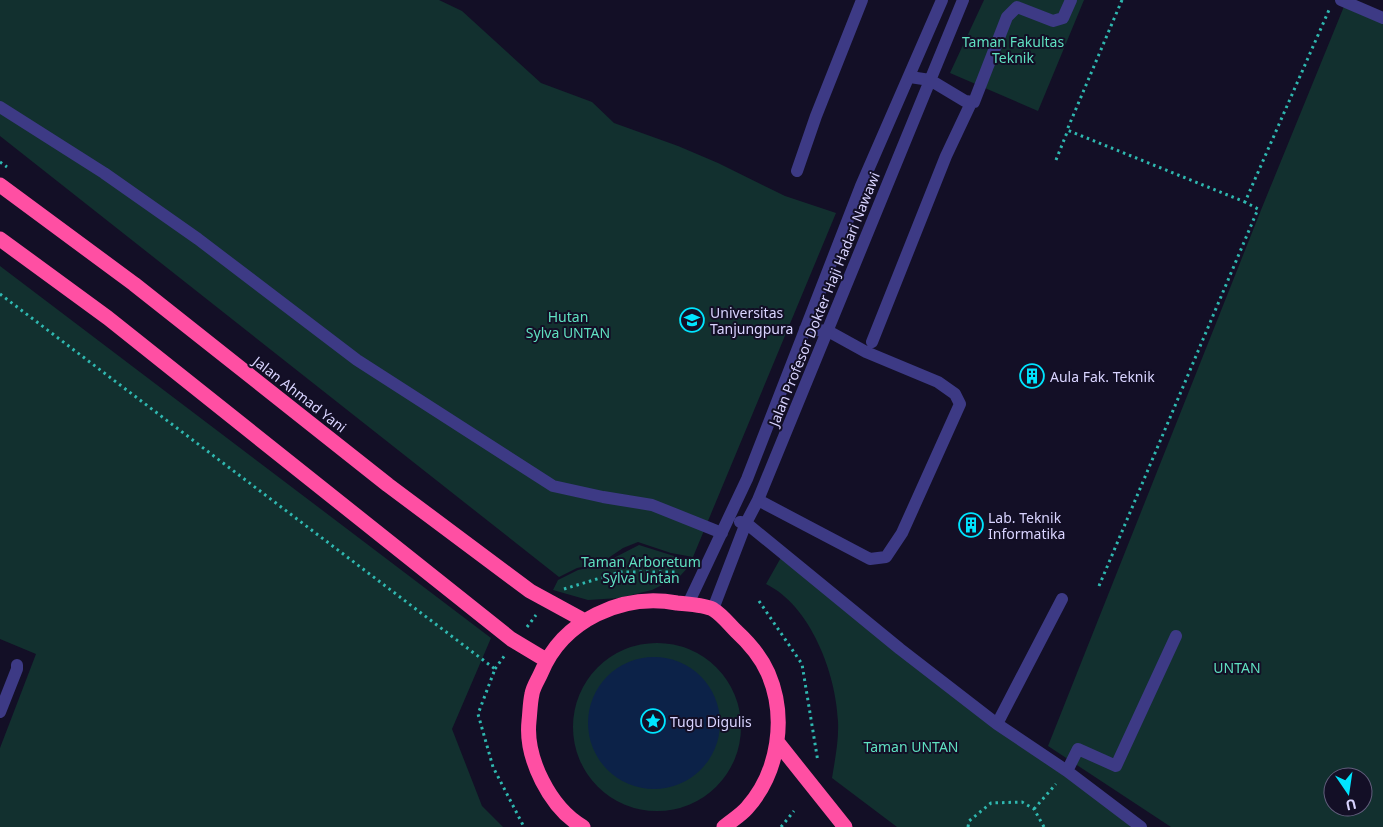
<svg xmlns="http://www.w3.org/2000/svg" width="1383" height="827" viewBox="0 0 1383 827" font-family="'Noto Sans',sans-serif">
	<rect width="100%" height="100%" fill="#130f26"/>
	<!-- green -->
	<path fill="#12302f" fill-rule="evenodd" d="M0 0H439L462 11 541 83 592 102 614 123 678 146 718 163 785 196 836 213 693 557 671 553 638 542 623 548 601 563 577 568 559 577 0 136Z
		M984 0H1084L1038 111 950 73Z
		M1345 4 1383 22V827H1171L1048 746 1261 210ZM1333 777H1363V807H1333Z
		M0 266 491 638 452 729 482 806 503 827H0V748L36 654 0 639Z
		M639 545 693 562 680 576 652 590 619 598 588 600 553 590 558 580 578 570 600 565Z
		M783 554 1133 827H897L832 778C835 759 839 741 838 721 836 674 811 606 766 584Z
		M573 727a84 84 0 1 1 168 0a84 84 0 1 1-168 0Z"/>
	<!-- water -->
	<path fill="#0c2248" d="M588 723a66 66 0 1 1 132 0a66 66 0 1 1-132 0Z"/>
	<g fill="none" stroke-linecap="round" stroke-linejoin="round">
		<!-- path -->
		<path stroke="#2fb8b0" stroke-width="3" stroke-dasharray="2.5 4" stroke-linecap="butt" d="M1122 0 1067 130 1245 202
			M1056 160 1068 130
			M0 162 7 167
			M0 294 495 669 478 714 493 767 524 827
			M1099 586 1258 209 1245 202 1329 10
			M564 589 620 572H676
			M759 601 802 664 818 762
			M527 627 536 615
			M495 669 505 655
			M1034 809 1056 784
			M781 827 794 811
			M968 827 969 821 991 803 1022 802 1034 809 1044 827"/>
		<!-- minor -->
		<path stroke="#3d3a85" stroke-width="12" d="M1341 0 1383 18
			M910 77 930 80 965 101 974 102 1007 17 1017 7 1053 21 1063 18 1071 0
			M0 107 104 173 198 239 357 360 553 486 603 497 652 505 722 533
			M797 171 816 116 862 0
			M872 342 946 156 971 103
			M758 500 870 559 886 557 902 533 960 404 955 394 938 382 866 352 828 331 805 329
			M740 522 746 523 900 649 997 724 1067 771 1141 827
			M688 604 747 479 861 186 942 0
			M713 609 746 523 758 500 963 0
			M0 712 17 669V665
			M997 724 1062 599
			M1067 771 1078 749 1116 766 1176 636"/>
		<!-- highway -->
		<path stroke="#ff4fa3" stroke-width="15" d="M0 185 134 284 388 485 530 591 585 621
			M0 239 108 318 511 639 546 660
			M778 743 845 827
			M583 827C550 808 525 758 529 721 530 712 530 703 532 694 533 687 538 680 541 673 563 620 622 593 677 603 686 604 707 605 714 610 722 615 729 624 736 631 748 642 761 657 768 673 787 717 779 772 747 808 741 815 731 821 724 827"/>
	</g>
	<!-- icons -->
	<defs>
		<g id="university-ring" transform="scale(1.25)"><circle r="9.5" fill="#130f26" stroke="#00e5ff" stroke-width="1.5"/><path d="M0-5L7-2L0 1L-7-2ZM-4 1L0 2.5L4 1V4Q0 6-4 4Z" fill="#00e5ff"/></g>
		<g id="building-ring" transform="scale(1.25)"><circle r="9.5" fill="#130f26" stroke="#00e5ff" stroke-width="1.5"/><path d="M-4-6H4V6H1V3H-1V6H-4ZM-2.5-4.3h1.7v1.8h-1.7ZM.8-4.3h1.7v1.8H.8ZM-2.5-1h1.7V.8h-1.7ZM.8-1h1.7V.8H.8Z" fill="#00e5ff"/></g>
		<g id="sight-ring" transform="scale(1.25)"><circle r="9.5" fill="#130f26" stroke="#00e5ff" stroke-width="1.5"/><path d="M0-6L1.8-2.2L6-1.7L2.9 1.2L3.7 5.4L0 3.3L-3.7 5.4L-2.9 1.2L-6-1.7L-1.8-2.2Z" fill="#00e5ff"/></g>
	</defs>
	<g fill-rule="evenodd">
		<use href="#university-ring" x="692" y="320"/>
		<use href="#building-ring" x="1032" y="376"/>
		<use href="#building-ring" x="971" y="525"/>
		<use href="#sight-ring" x="653" y="721"/>
	</g>
	<g text-anchor="middle" dominant-baseline="central" stroke-width="4" stroke-linejoin="round" paint-order="stroke">
		<!-- park labels -->
		<g font-size="14" fill="#5fe0c0" stroke="#130f26">
			<text x="1013" y="41">Taman Fakultas<tspan x="1013" dy="16">Teknik</tspan></text>
			<text x="568" y="316">Hutan<tspan x="568" dy="16">Sylva UNTAN</tspan></text>
			<text x="641" y="561">Taman Arboretum<tspan x="641" dy="16">Sylva Untan</tspan></text>
			<text x="1237" y="667">UNTAN</text>
			<text x="911" y="746">Taman UNTAN</text>
		</g>
		<!-- street labels -->
		<g font-size="14" fill="#d9d4ff" stroke="#130f26">
			<text transform="translate(824 299) rotate(-68)">Jalan Profesor Dokter Haji Hadari Nawawi</text>
			<text transform="translate(300 394) rotate(38)">Jalan Ahmad Yani</text>
		</g>
		<!-- poi labels -->
		<g font-size="14" fill="#d9d4ff" stroke="#130f26" text-anchor="start">
			<text x="710" y="312">Universitas<tspan x="710" dy="16">Tanjungpura</tspan></text>
			<text x="1050" y="376">Aula Fak. Teknik</text>
			<text x="988" y="517">Lab. Teknik<tspan x="988" dy="16">Informatika</tspan></text>
			<text x="670" y="721">Tugu Digulis</text>
		</g>
	</g>
	<!-- north arrow -->
	<g transform="translate(1348 792) rotate(167)"><circle r="24" fill="#130f26" stroke="#625e7d"/>
	<path d="M0-4L9 19L0 12L-9 19Z" fill="#00e5ff"/>
	<text y="-8" font-size="14" font-weight="bold" text-anchor="middle" fill="#d9d4ff">U</text>
	</g>
</svg>
